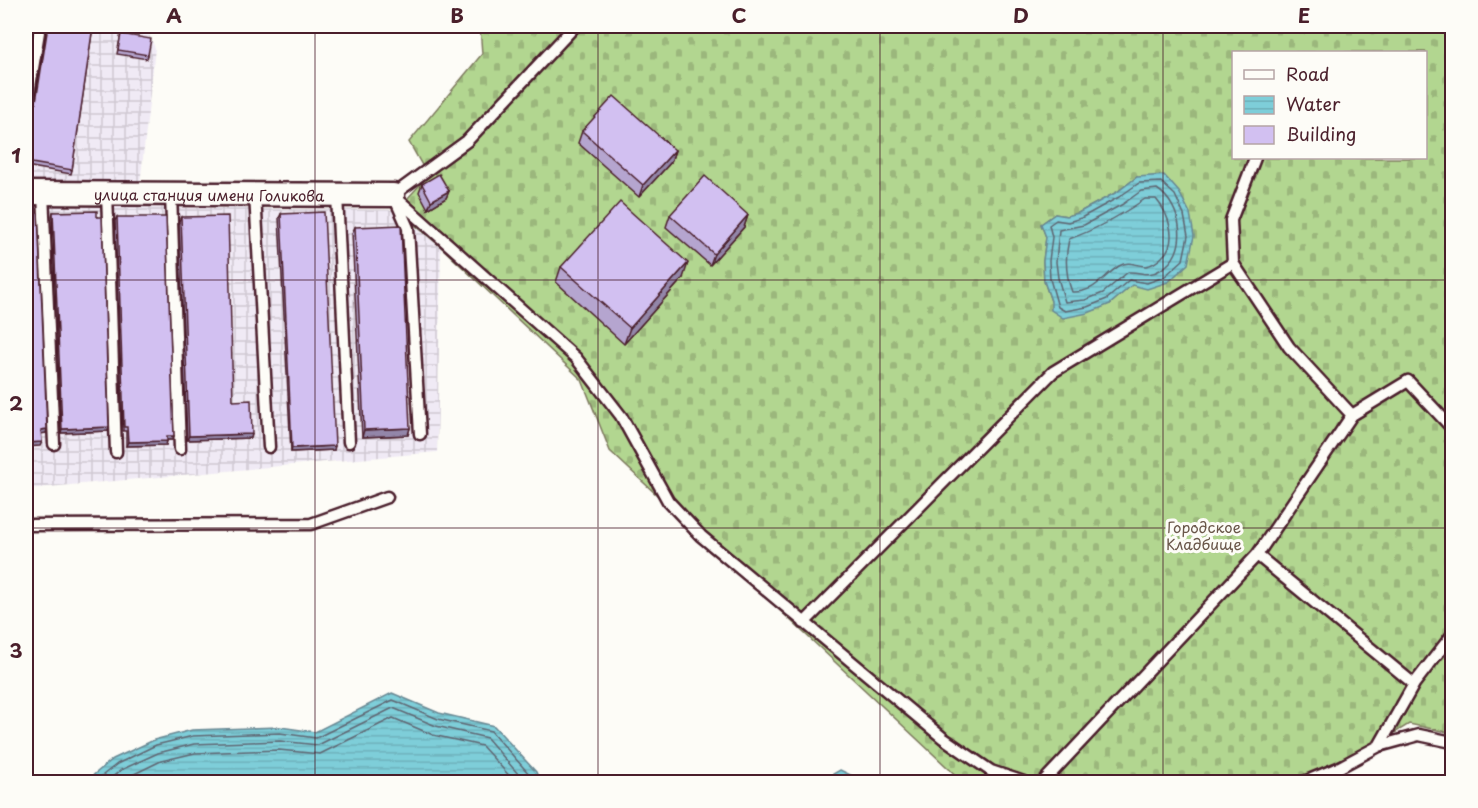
<svg xmlns="http://www.w3.org/2000/svg" width="1478" height="808" viewBox="0 0 1478 808" font-family="'Playpen Sans',sans-serif">
	<defs>
		<pattern id="industrial-grid" width="8" height="8" patternUnits="userSpaceOnUse" patternTransform="scale(1.5)"><rect width="8" height="8" fill="#f0eaf5"/><path d="M0 4h8M4 0v8" fill="none" stroke="#cfc8d2"/></pattern>
		<pattern id="cemetery-stones" width="16" height="16" patternUnits="userSpaceOnUse" patternTransform="scale(1.5)"><rect width="16" height="16" fill="#b2d690"/><path d="M2 7V4a2 2 0 0 1 4 0v3zM10 15v-3a2 2 0 0 1 4 0v3z" fill="#9bb77c"/></pattern>
		<pattern id="water-rules" width="6" height="5" patternUnits="userSpaceOnUse" patternTransform="scale(1.5)"><rect width="6" height="5" fill="#7eced9"/><path d="M0 2.5h6" fill="none" stroke="#6eb0ba"/></pattern>
	</defs>
	<rect width="100%" height="100%" fill="#fdfcf7"/>
	<filter id="ink" filterUnits="userSpaceOnUse"><feTurbulence type="fractalNoise" baseFrequency=".0167" numOctaves="2"/><feDisplacementMap in="SourceGraphic" scale="12" xChannelSelector="R" yChannelSelector="G"/><feConvolveMatrix kernelMatrix="1 2 1 2 8 2 1 2 1" color-interpolation-filters="sRGB"/></filter>
	<g filter="url(#ink)">
		<!-- industrial -->
		<path fill="url(#industrial-grid)" d="M26 26H145L155 48 140 185 26 180Z
			M26 206 397 210 441 247 437 452 26 489Z"/>
		<!-- cemetery -->
		<path fill="url(#cemetery-stones)" stroke="#7e7a5e" stroke-width="1.5" fill-rule="evenodd" d="M480 26H1452V733L1409 724 1315 782H963L610 451 582 380 441 247 397 210 428 176 409 142 482 54ZM1234 52H1426V158H1234ZM1137 177 1132 285 1110 304 1051 301 1044 281 1043 261 1046 237 1041 224 1055 214 1067 216 1078 213 1117 192Z"/>
		<!-- water -->
		<path fill="url(#water-rules)" stroke="#698893" stroke-width="1.5" d="M1164 175 1179 192 1190 213 1194 236 1188 264 1168 282 1147 289 1132 285 1110 304 1088 313 1063 318 1051 310V301L1044 281 1043 261 1046 237 1041 224 1055 214 1067 216 1078 213 1117 192 1137 177Z
			M392 693 439 713 494 726 536 772 540 782H85L113 759 154 740 192 730 280 727 315 732Z
			M840 770 861 780 863 782H819Z"/>
		<g fill="none" stroke-linecap="round" stroke-linejoin="round">
			<!-- shore -->
			<path stroke="#5f6571" stroke-width="1.5" d="M1161 182 1175 195 1184 215 1188 236 1183 260 1164 277 1147 283 1129 280 1107 299 1087 307 1065 311 1058 307 1050 279 1049 261 1052 237 1049 225 1056 220 1068 222 1081 218 1119 197 1139 183Z
				M1157 189C1183 206 1190 254 1160 270 1147 278 1141 271 1128 272L1103 293 1085 300 1065 302 1058 278 1056 262 1059 230 1084 225 1123 204 1141 191Z
				M1145 199H1156C1169 214 1179 242 1162 257 1158 261 1152 265 1146 266 1136 266 1129 260 1119 266 1102 277 1095 293 1072 292 1065 274 1065 257 1069 239 1096 230 1121 215 1145 199Z
				M94 782 117 764 156 745 193 736 280 733 316 738 393 700 438 719 491 731 530 775 534 782
				M106 782 121 770 158 753 194 744 280 741 318 745 393 708 436 726 487 738 525 782
				M120 782 126 778 161 761 195 753 279 750 320 754 393 718 433 735 482 746 515 782"/>
			<!-- service casing -->
			<g stroke="#4a1f2b" stroke-width="15">
				<path id="service" d="M26 111 40 26
					M43 193 54 444
					M107 193 116 452
					M171 194 180 449
					M255 194 269 447
					M337 195 349 442
					M393 195 576 358 621 416 668 501 701 536 943 738 991 771 1024 782
					M393 195 467 141 575 26
					M396 201 408 228 420 434
					M1233 263 1231 220 1255 158
					M26 525 311 524 387 497
					M1257 555 1414 684
					M804 623 1053 372 1233 263 1289 347 1352 415
					M1379 746 1414 684 1452 635
					M1043 782 1257 555 1352 415 1408 381 1452 428
					M1304 782 1338 768 1379 746 1419 735 1452 742"/>
			</g>
			<!-- minor casing -->
			<g stroke="#4a1f2b" stroke-width="27">
				<g id="minor">
					<path id="s1" d="M26 193 393 195"/>
				</g>
			</g>
			<!-- service -->
			<use href="#service" stroke="#fdfcf7" stroke-width="10"/>
			<!-- minor -->
			<use href="#minor" stroke="#fdfcf7" stroke-width="22"/>
		</g>
		<!-- wall -->
		<path fill="#b5a5cf" stroke="#4a1f2b" stroke-width="1.5" d="M47 26H93L72 170 71 174 26 166V114H27L33 112 34 110 47 27Z
			M121 34 148 55 147 59 117 54Z
			M582 131 675 150 671 162 639 197 578 143Z
			M422 184 449 191 446 198 428 209 419 192Z
			M53 212 97 217 109 427 108 431 61 433 52 216Z
			M281 214 334 450 291 452 279 218Z
			M670 215H748L744 227 710 265 666 227Z
			M117 217 172 440H167L166 445 126 446V431H123L115 221Z
			M181 217 233 401 252 434 251 438 187 440 179 221Z
			M355 227 410 428 408 435 362 437 352 233Z
			M561 267 683 278 624 344 556 282Z"/>
		<!-- shaded-wall -->
		<path fill="#9386a9" stroke="#4a1f2b" stroke-width="1.5" d="M675 150 671 162 639 197 643 185Z
			M449 191 446 198 428 209 431 201Z
			M748 215 744 227 710 265 714 254Z
			M688 263 683 278 624 344 630 328Z
			M109 427 108 431 61 433 62 429Z
			M410 428 408 435 362 437 364 430Z
			M47 429 46 433 40 434 41 430Z
			M252 434 251 438 187 440 189 436Z
			M167 436H174L172 440H166Z
			M167 441 166 445 126 446 128 442Z
			M42 442 40 446 26 447V443Z
			M335 446 334 450 291 452 292 448Z"/>
		<!-- building -->
		<path fill="#d2c0f1" stroke="#4a1f2b" stroke-width="1.5" d="M26 26H33L26 73Z
			M48 26H93L72 170 26 162V114H27L33 112 35 108Z
			M121 34 151 39 148 55 118 50Z
			M614 96 675 150 643 185 582 131Z
			M439 174 449 191 431 201 422 184Z
			M705 176 748 215 714 254 670 215Z
			M620 202 688 263 630 328 561 267Z
			M26 210H35V213H38L47 429 41 430 42 442 26 443Z
			M97 211V217H102L109 427 62 429 53 212Z
			M324 212 335 446 292 448 281 214Z
			M228 216 233 401 251 400 252 434 189 436 181 217Z
			M117 217H166L174 436H167V441L128 442 127 427H124Z
			M401 225 410 428 364 430 355 227Z"/>
	</g>
	<!-- grid -->
	<path fill="none" stroke="#4a1f2b" stroke-width="1.5" stroke-opacity="0.55" d="M315 26V782M598 26V782M880 26V782M1163 26V782M26 280H1452M26 528H1452"/>
	<g text-anchor="middle" dominant-baseline="central" stroke-width="6" stroke-linejoin="round" paint-order="stroke">
		<!-- street labels -->
		<g font-size="15" fill="#4a1f2b" stroke="#fdfcf7">
			<text stroke="none"><textPath href="#s1" startOffset="183">улица станция имени Голикова</textPath></text>
		</g>
		<!-- park labels -->
		<g font-size="15" fill="#695649" stroke="#fdfcf7">
			<text x="1204" y="526">Городское<tspan x="1204" dy="17">Кладбище</tspan></text>
		</g>
	</g>
	<!-- margin -->
	<rect width="1478" height="808" fill="none" stroke="#fdfcf7" stroke-width="66"/>
	<!-- legend -->
	<rect x="1232" y="51" width="195" height="108" fill="#fdfcf7" stroke="#b5a4a5" stroke-width="1.5"/>
	<rect x="1244" y="70" width="30" height="9" fill="#fdfcf7" stroke="#b5a4a5" stroke-width="1.5"/>
	<text x="1286" y="81" font-size="18" fill="#4a1f2b">Road</text>
	<rect x="1244" y="96" width="30" height="18" fill="url(#water-rules)" stroke="#b5a4a5" stroke-width="1.5"/>
	<text x="1286" y="111" font-size="18" fill="#4a1f2b">Water</text>
	<rect x="1244" y="126" width="30" height="18" fill="#d2c0f1" stroke="#b5a4a5" stroke-width="1.5"/>
	<text x="1286" y="141" font-size="18" fill="#4a1f2b">Building</text>
	<rect x="33" y="33" width="1412" height="742" fill="none" stroke="#4a1f2b" stroke-width="2"/>
	<g font-size="20" text-anchor="middle" font-weight="bold" fill="#4a1f2b">
		<text x="174" y="23">A</text>
		<text x="457" y="23">B</text>
		<text x="739" y="23">C</text>
		<text x="1021" y="23">D</text>
		<text x="1304" y="23">E</text>
		<text x="16" y="163">1</text>
		<text x="16" y="411">2</text>
		<text x="16" y="658">3</text>
	</g>
</svg>
